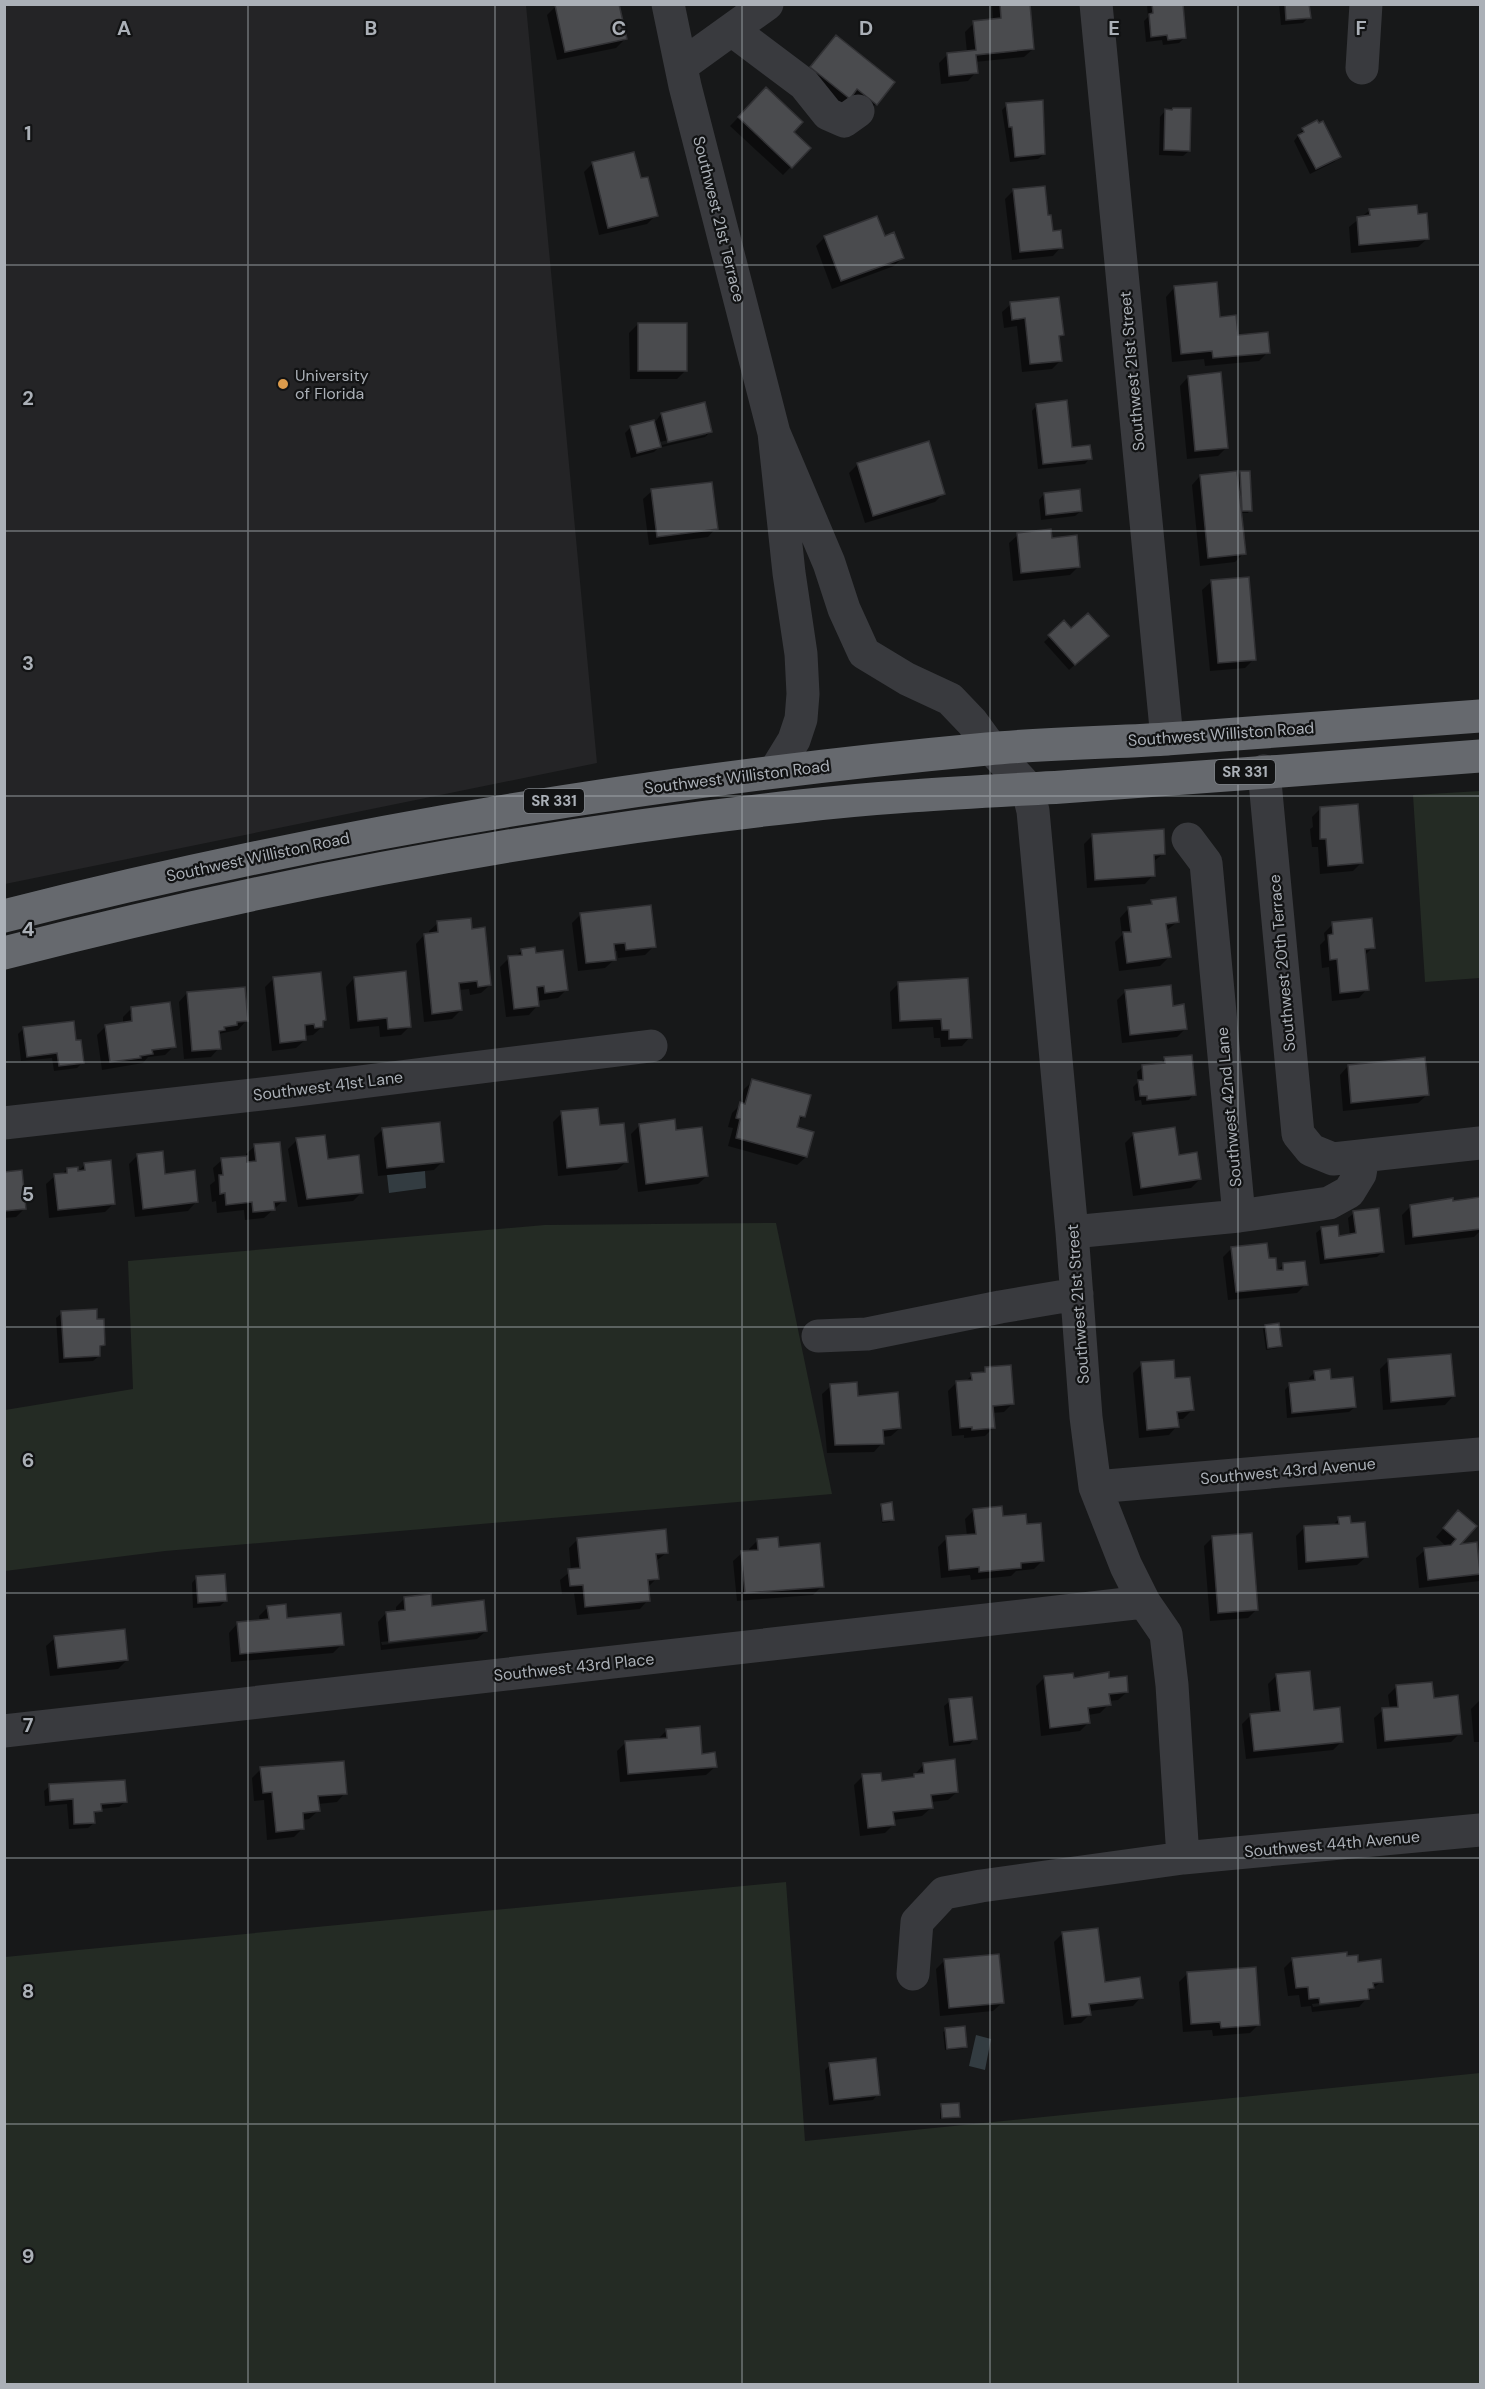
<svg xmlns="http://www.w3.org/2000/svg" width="1485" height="2389" viewBox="0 0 1485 2389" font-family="'DM Sans',sans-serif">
	<rect width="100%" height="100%" fill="#171819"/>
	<!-- built -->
	<path fill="#242426" d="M5 4 526 5 597 763 5 884Z"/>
	<!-- green -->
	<path fill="#242b24" d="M1480 791V978L1425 982 1413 795Z
		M776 1223 832 1494 165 1551 5 1571V1410L133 1389 128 1261 545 1225Z
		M786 1882 805 2141 1480 2073V2384H5V1957Z"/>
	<!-- water -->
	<path fill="#333c41" d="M425 1171 426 1188 389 1193 387 1175Z
		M976 2035 991 2039 985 2070 969 2066Z"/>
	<!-- shadow -->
	<path fill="#0007" fill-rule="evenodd" d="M565 4H583L625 39 616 48 557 60 547 15 556 6Z
		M992 4H1028L1033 49 1024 57 975 62 976 72 968 81 941 84 939 63 948 54 967 53 965 32 974 23 993 21Z
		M1147 4H1181L1184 38 1179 43 1163 45 1162 40 1146 42 1144 21 1148 17Z
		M1279 4H1308L1309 17 1303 23 1281 25Z
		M828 46 876 104 867 112 840 106 803 76Z
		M766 89 792 132 809 148 783 175 730 126Z
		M1007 105 1044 154 1038 159 1010 162 1002 110Z
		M1165 111 1189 151 1183 156 1159 155 1160 117Z
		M1303 129 1339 157 1334 162 1310 174 1294 141Z
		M593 163 640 180 656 215 647 224 599 235 584 172Z
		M1014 190 1047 217 1051 233 1061 247 1053 256 1012 260 1005 199Z
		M1370 210 1416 215 1427 239 1418 247 1351 253 1349 227Z
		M825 237 884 238 902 258 894 266 832 289 816 246Z
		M1174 288 1219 318 1236 337 1268 352 1259 361 1205 366 1204 359 1172 362 1166 297Z
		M1011 304 1062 335 1058 339 1061 360 1052 369 1022 372 1017 326 1004 328 1002 312Z
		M638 324 686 370 677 379H630L629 333Z
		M1188 377 1227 447 1218 456 1187 459 1180 386Z
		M1037 405 1070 448 1090 458 1085 464 1038 469 1032 411Z
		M661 414 711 431 705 437 662 447V445L706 435V431L660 442 661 445 654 452 631 458 625 433 631 427 656 421Z
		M858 464 944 493 935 502 865 523 849 473Z
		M1240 473 1250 510 1248 513H1240L1244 553 1235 562 1200 566 1192 485 1200 476 1236 477Z
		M652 491 716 528 708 537 649 545 643 499Z
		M1044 494 1081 511 1075 516 1041 520 1039 500Z
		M1018 535 1051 539 1078 567 1070 575 1013 581 1009 543Z
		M1211 582 1254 659 1245 668 1210 671 1202 590Z
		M1064 623 1071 630 1101 641 1069 670 1044 642Z
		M1321 808 1361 863 1353 871 1320 874 1318 847H1312L1310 829 1313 827 1312 817Z
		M1093 835 1164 853 1153 862V875L1145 884 1087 888 1084 844Z
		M1152 902 1177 922 1166 931 1169 957 1160 966 1119 971 1115 942 1122 935 1120 918 1128 909 1147 907Z
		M580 915 654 946 645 955 618 958 617 951H613L614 960 605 968 578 971 572 923Z
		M438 923 470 930 490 985 481 993 470 995 469 989 459 990 461 1010 452 1019 424 1022 416 944 424 935H429V931Z
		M1333 924 1373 947 1364 956 1367 989 1359 998 1332 1001 1329 967 1322 968 1320 945 1325 940 1324 933Z
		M522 950 535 955 567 989 558 998 537 1001V1006L529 1015 506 1017 500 967 509 958 515 957Z
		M274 978 325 1020 321 1023 322 1027 313 1035 304 1036 305 1040 296 1048 272 1051 265 987Z
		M354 978 410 1026 401 1035 380 1037 379 1026 350 1029 346 987Z
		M899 983 970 1037 962 1046 941 1047 940 1038H934L933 1027 892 1029 890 992Z
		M1126 991 1172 1007 1186 1028 1177 1037 1122 1043 1117 1000Z
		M187 993 246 1021 238 1030 218 1034 219 1048 211 1057 184 1059 179 1002Z
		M131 1009 174 1046 165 1055 148 1057 143 1063 102 1070 97 1035 106 1026 123 1024V1017ZM130 1014H133L132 1029Z
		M24 1028 75 1042 82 1063 77 1068 54 1071 52 1058 21 1061 18 1034Z
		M1165 1059 1194 1094 1189 1100 1142 1105 1141 1100 1135 1101 1133 1087 1138 1082 1137 1072 1143 1067 1159 1064Z
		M1348 1066 1427 1095 1418 1103 1343 1111 1340 1075Z
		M753 1081 803 1116 797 1123 795 1128 806 1157 797 1165 728 1146 733 1128 728 1127 732 1113 740 1105 744 1089Z
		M562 1113 598 1127 626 1162 617 1170 558 1176 553 1122Z
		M640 1125 675 1132 707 1176 698 1184 638 1192 631 1134Z
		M383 1129 442 1162 434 1170 378 1176 374 1138Z
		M1134 1134 1178 1157 1200 1179 1191 1188 1133 1196 1125 1143Z
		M297 1140 327 1161 362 1192 353 1201 298 1207 288 1149Z
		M255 1146 284 1200 264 1218 245 1220 244 1210 217 1213 216 1201 212 1202 210 1185 215 1181 213 1168 222 1160 246 1157V1154Z
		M137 1156 164 1175 196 1202 188 1211 135 1217 129 1164Z
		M85 1164 114 1203 105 1212 49 1218 46 1184 55 1176 61 1175 67 1169 77 1173Z
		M4 1174 25 1208 16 1217 4 1218Z
		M1480 1199V1231L1474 1237 1405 1245 1402 1215 1410 1207Z
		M1354 1213 1382 1252 1377 1257 1320 1264 1316 1233 1322 1228 1338 1237 1350 1236 1348 1218Z
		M1232 1248 1268 1260 1276 1272 1283 1265 1306 1284 1297 1293 1228 1300 1223 1257Z
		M62 1313 96 1321 103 1345 98 1350 99 1356 93 1361 59 1363 56 1318Z
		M1266 1326 1280 1346 1278 1348 1266 1350 1263 1329Z
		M1388 1361 1453 1396 1445 1405 1383 1410 1380 1369Z
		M1142 1364 1174 1380 1192 1410 1183 1419H1177V1426L1169 1435 1139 1438 1133 1373Z
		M986 1369 1012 1404 1004 1412 992 1413 993 1428 985 1436 964 1438V1435L952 1436 948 1391 957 1382H965L972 1375 980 1374Z
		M1315 1372 1330 1381 1355 1407 1349 1412 1287 1418 1285 1390 1290 1384 1310 1382 1309 1378Z
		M831 1386 856 1397 900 1428 891 1436 882 1437V1443L874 1452 827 1453 822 1394Z
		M882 1505 892 1519 890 1522 882 1523 880 1507Z
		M974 1510 1026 1526 1043 1560 1034 1569 1016 1571 1011 1576 971 1580 970 1575 941 1578 938 1547 947 1538 967 1536 965 1519Z
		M1458 1512 1457 1546 1478 1562 1480 1561V1581L1419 1588 1416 1558 1425 1550 1447 1547 1436 1537Z
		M1339 1519 1366 1557 1357 1565 1298 1570 1296 1536 1304 1528 1332 1526Z
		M1212 1538 1257 1609 1248 1618 1210 1621 1204 1546Z
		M578 1539 666 1553 655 1562 657 1578 648 1587V1600L640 1609 577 1615 574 1593 562 1594 560 1580 571 1571 569 1548Z
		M758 1540 778 1548 822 1586 813 1595 737 1601 733 1561 742 1553 749 1552V1549Z
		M197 1577 225 1601 220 1606 193 1608 192 1583Z
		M404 1599 431 1608 486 1631 477 1639 381 1650 378 1622 386 1613 396 1612V1607ZM478 1631V1634L382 1645 381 1642Z
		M268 1607 286 1619 342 1644 333 1653 231 1662 229 1633 237 1624 260 1622 259 1616Z
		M55 1638 127 1660 118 1669 50 1676 46 1646Z
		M1276 1676 1342 1741 1333 1750 1246 1759 1242 1724 1251 1715 1271 1713 1268 1684Z
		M1044 1678 1073 1680 1108 1679 1127 1692 1118 1700 1109 1701V1704L1100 1713 1088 1715 1089 1722 1080 1731 1041 1736 1036 1686Z
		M1397 1686 1460 1733 1451 1742 1377 1749 1374 1718 1383 1710 1390 1709 1388 1695Z
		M1480 1700V1742H1474L1471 1709Z
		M950 1701 975 1738 970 1744 949 1746 944 1706Z
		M667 1730 715 1767 706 1775 620 1782 617 1751 626 1742 657 1740Z
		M924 1764 957 1792 948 1800 931 1802V1808L922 1816 893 1820V1825L885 1833 860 1836 854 1785 863 1776 881 1783 911 1779Z
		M261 1769 345 1793 337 1802 318 1804V1811L309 1819 302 1820V1829L294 1837 267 1840 264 1800 254 1801 252 1778Z
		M50 1786 125 1802 119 1807 100 1809 93 1816 94 1823 88 1828 69 1829 67 1804 45 1806 44 1791Z
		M1062 1934 1104 1983 1141 1997 1133 2006 1089 2011V2015L1081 2023 1064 2025 1054 1942Z
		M1346 1958 1382 1981 1367 1993V1998L1359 2007 1312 2012 1311 2006 1301 2007 1299 1995 1288 1996 1284 1968 1293 1959ZM1360 1998V2001L1313 2007 1312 2004Z
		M945 1960 1002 2003 993 2011 940 2016 936 1969Z
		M1188 1973 1259 2024 1250 2033 1213 2036 1212 2030 1183 2032 1179 1982Z
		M946 2030 965 2046 963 2049 945 2050 943 2032Z
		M830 2065 878 2094 873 2100 829 2105 825 2070Z
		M942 2106 959 2116 956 2118 940 2119V2108Z"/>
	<!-- building -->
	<path fill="#4a4b4e" stroke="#323235" stroke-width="1.5" d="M619 4 627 39 565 52 555 5Z
		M1000 4H1030L1034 49 976 55 978 73 949 76 947 53 976 50 973 21 1001 18Z
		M1152 4H1183L1186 38 1168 40 1167 35 1151 37 1149 14 1153 13Z
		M1285 4H1309L1311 18 1286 20Z
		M836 35 895 82 877 105 857 89 850 99 810 67Z
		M766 87 803 122 794 132 811 148 792 168 738 117Z
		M1043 100 1045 154 1015 157 1012 127H1009L1006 103Z
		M1173 108H1191L1190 151 1164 150 1165 109 1172 110Z
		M1317 120 1319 123 1323 121 1341 157 1316 169 1298 135 1304 132 1302 128Z
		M634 152 641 178 648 177 658 216 608 228 592 162Z
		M1045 186 1048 215H1051L1053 231 1061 230 1063 248 1020 252 1013 189Z
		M1417 205 1418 214 1427 213 1429 239 1359 245 1357 217 1370 215 1369 209Z
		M877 216 885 236 894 232 904 258 841 281 824 236Z
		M1217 282 1220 317 1236 315 1238 335 1268 332 1270 353 1213 358 1212 351 1181 354 1174 286Z
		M1059 297 1064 335 1059 336 1062 361 1030 364 1025 318 1012 320 1010 302Z
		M638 323H687V371H638Z
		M1221 372 1228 448 1195 451 1188 376Z
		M1067 400 1072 447 1090 445 1092 459 1043 464 1036 404Z
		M705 402 712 432 668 442 661 413Z
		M654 420 661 447 637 453 630 426Z
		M929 441 945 494 873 516 857 463Z
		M1237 471 1246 554 1208 558 1200 475Z
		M1240 471H1250L1252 511H1242Z
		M712 482 718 529 657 537 651 489Z
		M1080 489 1082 511 1046 515 1044 493Z
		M1051 529 1052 538 1077 535 1080 567 1021 573 1017 533Z
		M1249 577 1256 660 1218 663 1211 580Z
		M1088 613 1109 636 1075 665 1048 635 1064 620 1071 628Z
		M1358 804 1363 863 1328 866 1326 839H1320V807Z
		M1164 829 1165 854 1154 855 1155 876 1095 880 1092 834Z
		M1176 897 1179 922 1166 924 1171 957 1127 963 1123 932H1131L1128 907 1152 904 1151 900Z
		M651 905 656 947 626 950 625 943 614 944 616 960 586 963 580 913Z
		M471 918 472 929 485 927 491 985 478 987 477 981 459 983 462 1010 432 1014 424 934 438 932 437 921Z
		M1372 918 1375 948 1365 949 1369 990 1340 993 1337 959 1330 960 1328 935 1333 934 1332 922Z
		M535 947 536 953 563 950 568 990 545 993 544 986 537 987 539 1006 514 1009 508 956 522 955 521 949Z
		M406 971 411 1027 388 1029 387 1018 358 1021 354 977Z
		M321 972 326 1020 323 1021V1027L315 1028 314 1024 305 1025 306 1040 280 1043 273 977Z
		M968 978 972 1038 949 1039V1030H942L941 1019 900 1021 898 982Z
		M1171 985 1173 1006 1184 1004 1187 1029 1130 1035 1125 990Z
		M245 987 248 1021 237 1022V1025L224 1027 225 1030 219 1031 221 1049 192 1051 187 992Z
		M170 1002 176 1047 152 1050 153 1054 140 1056 141 1058 110 1062 105 1025 132 1021 131 1007Z
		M74 1021 76 1040H81L84 1063 59 1066 57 1053 27 1057 23 1027Z
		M1192 1055 1196 1095 1147 1100V1096H1140L1138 1080H1143L1142 1065 1165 1063 1164 1057Z
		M1425 1057 1429 1095 1351 1103 1348 1065Z
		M752 1079 811 1095 805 1117 800 1116 797 1127 814 1132 807 1157 736 1138 740 1119 736 1118 740 1102 745 1104Z
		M598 1108 600 1125 624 1123 628 1162 567 1168 561 1111Z
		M675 1119 676 1130 702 1127 708 1176 646 1184 639 1124Z
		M440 1122 444 1162 387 1168 382 1128Z
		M1175 1127 1179 1155 1197 1152 1201 1179 1141 1188 1133 1133Z
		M325 1135 328 1159 359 1155 363 1193 307 1199 296 1138Z
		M280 1142 286 1201 274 1202 275 1210 253 1212 252 1202 226 1205 225 1193 220 1194 219 1175H223L221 1158 247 1156V1162L256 1161 254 1144Z
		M163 1151 165 1174 195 1170 198 1202 143 1209 137 1154Z
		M111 1160 115 1204 58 1210 54 1174 67 1173V1168L78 1167V1171L85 1170 84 1163Z
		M22 1170 26 1209 4 1211V1172Z
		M1480 1197V1229L1413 1237 1410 1205 1453 1198V1201Z
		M1379 1208 1384 1252 1325 1259 1321 1227 1338 1225 1339 1236 1356 1233 1353 1211Z
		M1267 1243 1269 1258H1276L1277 1270H1283V1263L1305 1261 1308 1285 1236 1292 1231 1247Z
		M97 1309V1319H104L105 1345 100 1346V1356L64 1358 61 1311Z
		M1279 1323 1282 1346 1268 1348 1265 1325Z
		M1451 1354 1455 1396 1391 1402 1388 1359Z
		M1174 1360 1175 1378 1190 1377 1194 1410 1177 1412 1179 1427 1147 1430 1141 1362Z
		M1011 1365 1014 1404 993 1406 995 1428 972 1430V1427L960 1428 956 1381 972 1380 971 1373 985 1372V1367Z
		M1330 1369 1331 1379 1353 1377 1356 1407 1292 1413 1289 1383 1315 1380 1314 1371Z
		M857 1382 858 1396 898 1392 901 1428 883 1430 884 1444 835 1445 830 1384Z
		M892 1502 894 1520 883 1521 881 1504Z
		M1002 1506 1003 1516 1026 1514 1027 1524 1041 1523 1044 1561 1021 1563V1568L979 1572V1567L949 1570 946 1536 976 1534 973 1509Z
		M1458 1510 1477 1526 1461 1544 1477 1542 1480 1574 1428 1580 1424 1548 1451 1545 1456 1539 1443 1528Z
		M1350 1516 1351 1523 1365 1522 1368 1557 1306 1562 1304 1526 1339 1524 1338 1517Z
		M666 1529 668 1553 656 1554 659 1579 648 1580 650 1601 585 1607 583 1585 570 1586 568 1569 580 1568 577 1538Z
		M1252 1533 1258 1610 1218 1613 1212 1536Z
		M778 1537 779 1547 820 1543 824 1587 745 1593 741 1551 758 1550 757 1539Z
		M225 1574 227 1601 198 1603 196 1576Z
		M431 1594 432 1606 484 1600 487 1631 389 1642 386 1612 405 1610 404 1597Z
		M286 1604 287 1618 341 1613 344 1645 240 1654 237 1622 269 1619 267 1606Z
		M125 1629 128 1660 58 1668 54 1636Z
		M1310 1671 1314 1710 1340 1707 1343 1742 1254 1751 1250 1714 1280 1711 1276 1674Z
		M1109 1672V1678L1127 1676 1128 1692 1109 1694 1111 1705 1088 1708 1090 1723 1050 1728 1044 1676 1073 1673 1074 1678Z
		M1432 1682 1434 1698 1458 1695 1462 1734 1385 1741 1382 1708 1398 1707 1396 1685Z
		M972 1697 977 1739 954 1742 949 1699Z
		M700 1726 702 1754 715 1752 717 1767 628 1774 625 1741 667 1738 666 1729Z
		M955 1759 958 1792 931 1795 933 1808 893 1812 895 1825 868 1828 862 1774 881 1773 882 1781 914 1777V1774L924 1773 923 1763Z
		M344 1761 347 1794 318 1796 320 1811 303 1813 304 1829 276 1832 272 1792 263 1793 260 1767Z
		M125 1780 127 1802 101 1804 102 1811 94 1812 95 1823 74 1824 73 1799 50 1801 49 1784Z
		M1098 1928 1105 1982 1140 1977 1143 1998 1089 2004 1091 2015 1072 2017 1062 1932Z
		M1347 1952V1956L1358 1955V1962L1381 1959 1383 1982 1373 1983 1374 1988 1368 1989 1369 1999 1320 2004 1319 1998 1309 1999 1308 1987 1296 1988 1292 1958Z
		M999 1954 1004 2003 949 2008 944 1959Z
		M1256 1967 1260 2025 1221 2028 1220 2022 1191 2024 1187 1972Z
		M965 2026 967 2047 947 2049 945 2028Z
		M876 2058 880 2095 834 2100 829 2063Z
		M959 2103 960 2117 942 2118 941 2104Z"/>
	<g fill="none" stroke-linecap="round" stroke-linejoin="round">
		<!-- minor -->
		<path stroke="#393a3e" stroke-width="33" d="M668 4 685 86 774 433 789 573 801 654 803 694 801 719 794 740 775 771
			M1096 4 1167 739
			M732 30 804 84 828 114 844 121 858 111
			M681 66 767 4
			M1362 68 1366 4
			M774 433 829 563 844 609 864 653 907 679 950 699 972 722 991 748 1027 787 1033 811 1072 1232 1086 1417 1095 1487 1126 1566 1144 1602 1166 1634 1172 1685 1183 1858
			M1264 771 1298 1134 1311 1150 1333 1159 1480 1143
			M1188 839 1206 863 1239 1216
			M4 1123 288 1091 651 1046
			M1072 1232 1239 1216 1329 1203 1349 1192 1360 1174 1363 1156
			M818 1336 867 1334 1000 1307 1077 1294
			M1095 1487 1480 1454
			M4 1731 1144 1602
			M913 1974 917 1922 944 1893 981 1886 1183 1858 1480 1830"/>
		<!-- highway -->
		<path stroke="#66696e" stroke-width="33" d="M4 916C329 833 654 780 987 749 1046 743 1107 743 1166 739 1271 732 1376 723 1480 716
			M4 953C265 886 532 835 800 806 887 796 974 792 1062 787 1201 778 1341 766 1480 756"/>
	</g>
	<!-- grid -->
	<path fill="none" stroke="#abb0b7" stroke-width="1.5" stroke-opacity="0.55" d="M248 4V2384M495 4V2384M742 4V2384M990 4V2384M1238 4V2384M4 265H1480M4 531H1480M4 796H1480M4 1062H1480M4 1327H1480M4 1593H1480M4 1858H1480M4 2124H1480"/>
	<!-- markers -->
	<circle fill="#dc9b4c" stroke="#121314" stroke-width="2" cx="283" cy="384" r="6"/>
	<g text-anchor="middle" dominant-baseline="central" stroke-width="4.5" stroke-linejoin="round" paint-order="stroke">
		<!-- shield labels -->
		<g fill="#121314" stroke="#7d8186" stroke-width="1.5">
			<rect x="1215" y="760" width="60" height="24" rx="4.5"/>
			<rect x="524" y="789" width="60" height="24" rx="4.5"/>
		</g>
		<g font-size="15" font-weight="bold" fill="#abb0b7">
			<text x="1245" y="772">SR 331</text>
			<text x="554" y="801">SR 331</text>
		</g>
		<!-- street labels -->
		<g font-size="16" fill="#abb0b7" stroke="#121314">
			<text transform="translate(719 219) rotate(76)">Southwest 21st Terrace</text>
			<text transform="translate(1132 371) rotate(-95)">Southwest 21st Street</text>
			<text transform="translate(1221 734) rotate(-4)">Southwest Williston Road</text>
			<text transform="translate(737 777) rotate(-7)">Southwest Williston Road</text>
			<text transform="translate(258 857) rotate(-12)">Southwest Williston Road</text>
			<text transform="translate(1282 963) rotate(-95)">Southwest 20th Terrace</text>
			<text transform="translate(328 1086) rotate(-7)">Southwest 41st Lane</text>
			<text transform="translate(1229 1107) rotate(-95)">Southwest 42nd Lane</text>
			<text transform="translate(1078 1304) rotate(-94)">Southwest 21st Street</text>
			<text transform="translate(1288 1471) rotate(-5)">Southwest 43rd Avenue</text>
			<text transform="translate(574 1667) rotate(-6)">Southwest 43rd Place</text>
			<text transform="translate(1332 1844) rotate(-5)">Southwest 44th Avenue</text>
		</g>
		<!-- poi labels -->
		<g font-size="16" fill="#abb0b7" stroke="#121314" text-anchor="start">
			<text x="295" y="375">University<tspan x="295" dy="18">of Florida</tspan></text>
		</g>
	</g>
	<g font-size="20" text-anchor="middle" font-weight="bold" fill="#abb0b7" stroke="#121314" stroke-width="4.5" stroke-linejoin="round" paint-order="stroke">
		<text x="124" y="35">A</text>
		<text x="371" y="35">B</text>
		<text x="619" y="35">C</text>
		<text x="866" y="35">D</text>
		<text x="1114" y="35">E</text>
		<text x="1361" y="35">F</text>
		<text x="28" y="140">1</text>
		<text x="28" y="405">2</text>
		<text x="28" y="670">3</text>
		<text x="28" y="936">4</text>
		<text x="28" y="1201">5</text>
		<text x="28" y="1467">6</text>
		<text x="28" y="1732">7</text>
		<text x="28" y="1998">8</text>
		<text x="28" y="2263">9</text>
	</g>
	<!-- border -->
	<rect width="1485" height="2389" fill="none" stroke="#abb0b7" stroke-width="12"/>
</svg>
